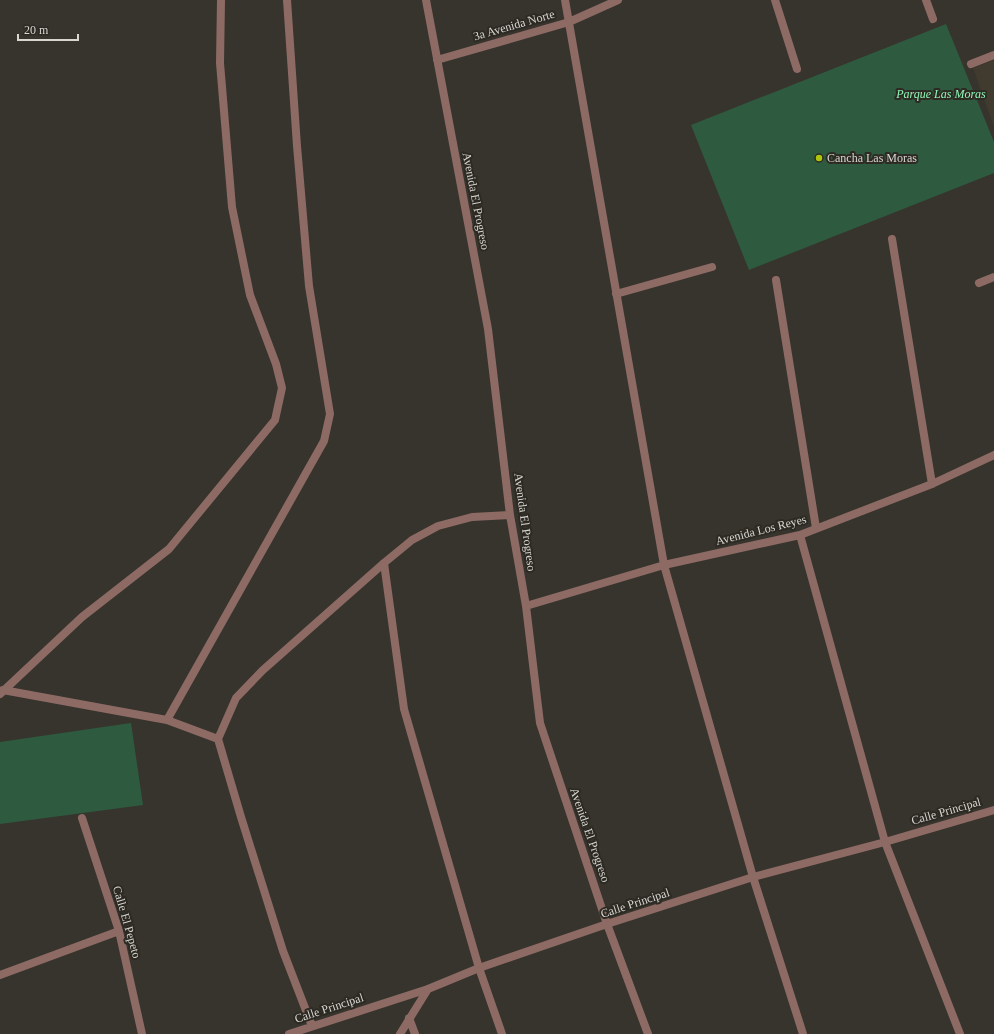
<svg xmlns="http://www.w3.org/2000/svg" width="994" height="1034" viewBox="0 0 994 1034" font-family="'Times New Roman',serif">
	<rect width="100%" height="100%" fill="#37342d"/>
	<!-- built -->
	<path fill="#403b2e" d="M994 60V127L973 68Z"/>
	<!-- green -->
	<path fill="#2e5b40" d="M946 24 994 142V173L749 270 691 125Z
		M131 723 143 805 0 824V742Z"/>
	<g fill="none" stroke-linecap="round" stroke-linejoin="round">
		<!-- street -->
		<path stroke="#8d6b64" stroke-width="8" d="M426 0 488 329 510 515 526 606 540 723 607 924 648 1034
			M565 0 664 565 753 877 803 1034
			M775 0 797 69
			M926 0 933 19
			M437 60 569 22 618 0
			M971 64 994 55
			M892 239 932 484
			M776 280 816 528
			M979 283 994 277
			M616 294 712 267
			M800 535 885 842 960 1034
			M384 563 404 709 479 968 502 1034
			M526 606 664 565 800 535 932 484 994 455
			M3 690 167 720 218 739 241 817 283 951 312 1026
			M0 694 82 617 169 549 275 420 282 388 276 364 250 295 232 207 220 63 221 0
			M167 720 324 441 330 414 309 286 297 146 287 0
			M218 739 236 698 263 670 384 563 412 540 438 526 472 517 510 515
			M82 818 119 931 142 1034
			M0 975 119 931
			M409 1018 415 1034
			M289 1034 428 989 479 968 607 924 753 877 885 842 994 810
			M400 1034 428 989"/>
	</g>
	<!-- markers -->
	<circle fill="#adc60d" stroke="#2d2a23" stroke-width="1.5" cx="819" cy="158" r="4"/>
	<g text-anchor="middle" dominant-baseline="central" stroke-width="4" stroke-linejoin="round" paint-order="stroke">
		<!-- street labels -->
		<g font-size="12" fill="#d7d6d1" stroke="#2d2a23">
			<text transform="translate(514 25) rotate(-16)">3a Avenida Norte</text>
			<text transform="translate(476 201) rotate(79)">Avenida El Progreso</text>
			<text transform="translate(525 522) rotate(82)">Avenida El Progreso</text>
			<text transform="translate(761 530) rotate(-14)">Avenida Los Reyes</text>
			<text transform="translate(946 811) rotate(-16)">Calle Principal</text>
			<text transform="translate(590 835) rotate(71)">Avenida El Progreso</text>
			<text transform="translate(635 903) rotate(-18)">Calle Principal</text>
			<text transform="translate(127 922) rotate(74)">Calle El Pepeto</text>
			<text transform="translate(329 1008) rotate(-18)">Calle Principal</text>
		</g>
		<!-- park labels -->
		<g font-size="12" font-style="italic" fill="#8ff7b7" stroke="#2d2a23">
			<text x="941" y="94">Parque Las Moras</text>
		</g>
		<!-- poi labels -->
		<g font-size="12" fill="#d7d6d1" stroke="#2d2a23" text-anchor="start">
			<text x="827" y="158">Cancha Las Moras</text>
		</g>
	</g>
	<!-- scale -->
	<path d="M18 34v6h60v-6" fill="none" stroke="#d7d6d1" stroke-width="2"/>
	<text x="24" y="34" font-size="12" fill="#d7d6d1" stroke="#2d2a23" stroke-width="3" paint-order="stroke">20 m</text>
</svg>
